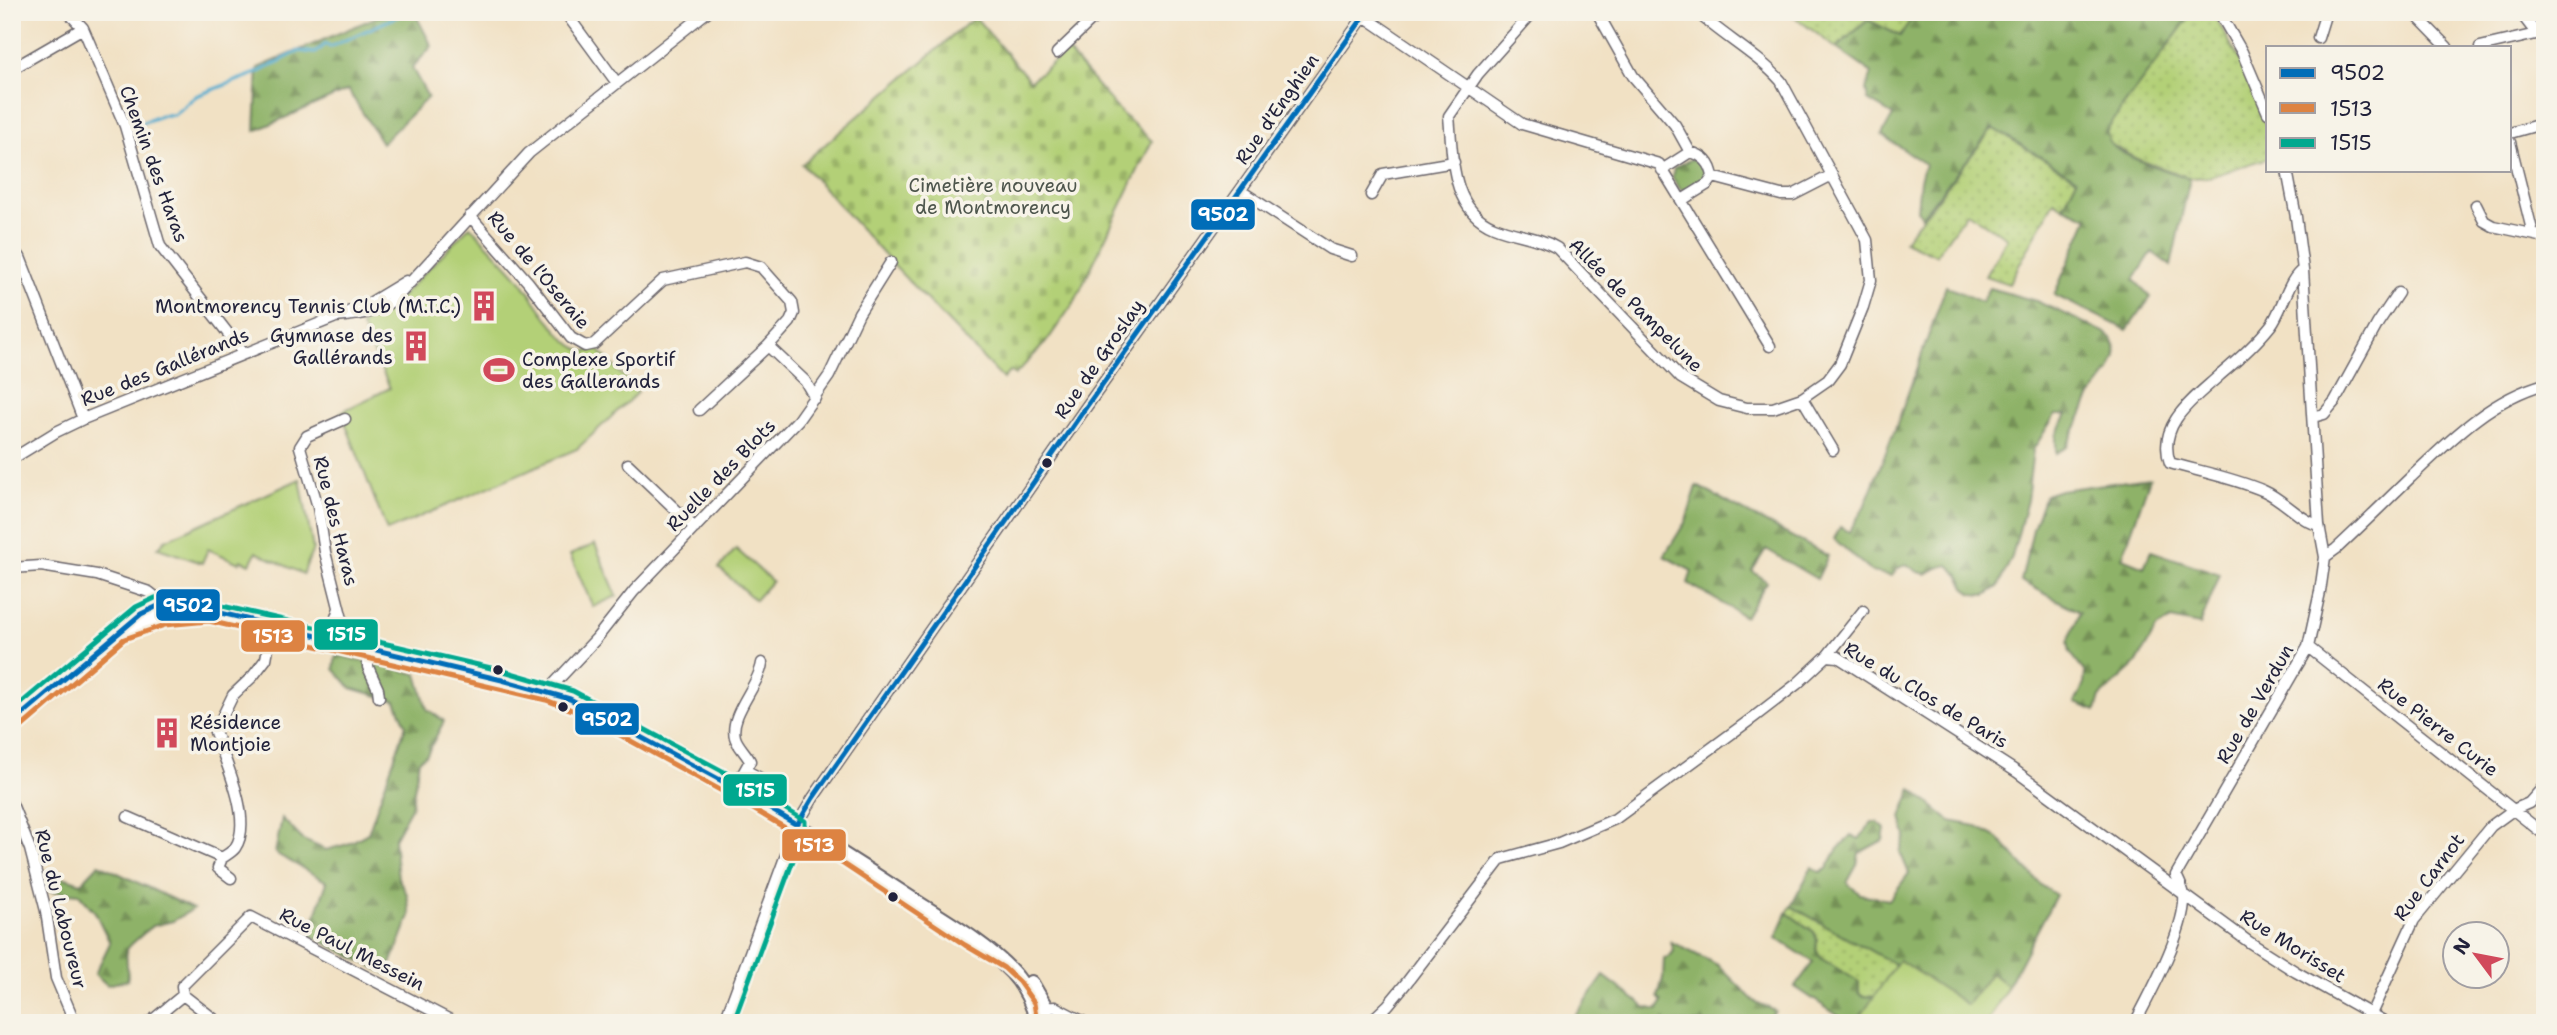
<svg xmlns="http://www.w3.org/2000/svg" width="2557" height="1035" viewBox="0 0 2557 1035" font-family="'Shantell Sans',sans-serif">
	<defs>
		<pattern id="grass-dots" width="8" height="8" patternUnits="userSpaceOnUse" patternTransform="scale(1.75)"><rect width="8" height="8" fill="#b3d077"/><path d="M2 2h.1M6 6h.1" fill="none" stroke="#9ab268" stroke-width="1.8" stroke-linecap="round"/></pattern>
		<pattern id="forest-firs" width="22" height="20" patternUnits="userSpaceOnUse" patternTransform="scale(1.75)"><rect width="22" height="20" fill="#8eb268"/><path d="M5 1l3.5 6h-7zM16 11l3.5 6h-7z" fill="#749057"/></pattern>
		<pattern id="cemetery-stones" width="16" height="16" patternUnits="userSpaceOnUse" patternTransform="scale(1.75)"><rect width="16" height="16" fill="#b3d077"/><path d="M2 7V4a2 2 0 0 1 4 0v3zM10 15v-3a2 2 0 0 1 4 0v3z" fill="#9ab268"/></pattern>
	</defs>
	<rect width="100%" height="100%" fill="#f7f3e8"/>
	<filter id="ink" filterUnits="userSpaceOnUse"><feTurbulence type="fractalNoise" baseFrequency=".0143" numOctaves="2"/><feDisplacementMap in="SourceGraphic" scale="14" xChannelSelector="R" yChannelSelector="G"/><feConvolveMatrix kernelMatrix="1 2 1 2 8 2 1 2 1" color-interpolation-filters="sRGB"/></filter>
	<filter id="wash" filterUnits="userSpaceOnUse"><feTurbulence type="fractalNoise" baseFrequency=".00686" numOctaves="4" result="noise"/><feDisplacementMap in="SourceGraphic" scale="28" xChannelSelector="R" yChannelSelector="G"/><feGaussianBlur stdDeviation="1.57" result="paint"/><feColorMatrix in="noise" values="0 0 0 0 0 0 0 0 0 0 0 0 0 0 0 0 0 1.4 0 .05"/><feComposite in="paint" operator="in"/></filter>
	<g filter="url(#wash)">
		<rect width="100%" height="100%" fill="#f1e1c4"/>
		<!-- grass -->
		<path fill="url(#grass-dots)" stroke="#6a7959" stroke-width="2" d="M1788 12H1916L1900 36 1868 20 1836 48Z
			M2193 12H2212C2234 49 2258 89 2268 131 2270 139 2268 149 2268 158L2209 177 2190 178 2137 159 2115 147 2110 143 2106 132 2121 109Z
			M1993 128 2077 179 2063 207 2054 201 2009 284 1985 276 2007 238 1967 212 1936 255 1904 241Z
			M1791 906 1896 965 1875 997 1864 996 1859 993 1822 959 1816 950 1817 940 1814 932 1787 913Z"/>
		<!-- forest -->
		<path fill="url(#forest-firs)" stroke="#586a52" stroke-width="2" d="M388 12H414L432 46 412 68 428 97 382 143 348 90 255 131 258 68Z
			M1916 12H2193L2121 109 2106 132C2108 135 2108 139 2110 143 2120 157 2173 173 2190 178L2171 266 2152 252 2134 280 2151 297 2127 330 2054 295 2088 218 2063 207 2077 179 1993 128 1922 216 1917 210 1920 180 1925 164 1882 135 1893 115 1868 100 1866 90 1872 73 1836 48 1868 20 1900 36Z
			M1691 159 1700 161 1707 172 1706 180 1689 191 1680 189 1672 177 1674 168Z
			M1946 286 1981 302 1989 288 2036 301 2104 332 2112 338 2115 347 2116 356 2110 371 2091 396 2067 447 2056 453V436L2067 415H2055L2033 450 2027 500 2012 557 1998 587 1986 595 1973 594 1965 588 1959 575 1949 565 1939 567 1926 574 1918 572 1906 564 1897 569 1892 576 1872 572 1834 539 1840 527 1849 532 1864 507 1896 427Z
			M2150 478 2122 558 2144 567 2151 551 2220 574 2200 625 2171 619 2156 629 2136 664 2100 697 2096 711 2075 703 2084 684 2085 672 2070 652 2068 642 2080 612 2021 581 2033 529 2045 495 2060 490Z
			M1697 486 1828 556 1817 579 1766 549 1752 571 1767 582 1745 617 1688 583 1692 571 1664 556 1686 521Z
			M336 655 417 674 427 709 444 721 427 754 419 760 411 808 394 839 398 878 407 894 410 916 387 974 309 935 327 882 275 853 282 818 303 840 326 850 348 844 368 833 406 725 396 701 351 688 334 669Z
			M1912 789 1950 821 1976 826 1998 838 2041 885 2056 895 2008 986 1991 973 1967 1005 1900 961 1896 965 1791 906 1812 867 1820 872 1827 869 1837 850 1851 835 1859 839 1872 822H1877L1885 829 1883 840 1859 853 1857 865 1847 883 1860 894 1889 900 1909 873 1900 852 1906 836 1901 817Z
			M99 864 193 909 173 921 152 926 126 949 128 980 107 985 95 974 110 943 95 912 79 894 49 891 47 872 81 883Z
			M1787 913 1814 932 1817 940 1816 950 1822 959 1859 982V993L1864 996 1875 997 1856 1023H1836L1840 1017 1795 987 1813 962 1776 938Z
			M1671 942 1718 965 1754 1001 1775 1011 1770 1017 1772 1023H1570L1604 976 1645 1007 1658 1010 1662 1002 1658 997 1663 978 1664 959 1669 957 1674 951Z"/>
		<!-- cemetery -->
		<path fill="url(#cemetery-stones)" stroke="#6a7959" stroke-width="2" d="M975 17 1030 81 1067 51 1121 113 1152 141 1075 301 1047 341 1015 375 1010 371 1003 379 896 268 802 164Z"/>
		<!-- garden -->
		<path fill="#b3d077" stroke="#6a7959" stroke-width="2" d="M470 226C485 242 501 258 516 275 535 297 557 343 586 352L596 347 638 392 577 449 387 531 341 412 390 388 361 325 390 308Z
			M300 479 313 549 303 574 256 552 250 564 241 560 239 563 208 549 202 563 158 548 165 540Z
			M595 544 617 596 593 607 570 555Z
			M736 549 772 581 755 600 719 568Z
			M1899 960 1967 1005 1991 973 2008 986 1987 1023H1856Z"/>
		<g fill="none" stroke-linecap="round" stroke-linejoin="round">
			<!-- stream -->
			<path stroke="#51abce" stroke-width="3.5" d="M133 126 163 115H174L196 96 257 73 299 51 315 53 326 44 330 47 407 12"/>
		</g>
	</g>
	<g filter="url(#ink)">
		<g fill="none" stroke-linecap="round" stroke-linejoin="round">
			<!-- street casing -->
			<g stroke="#6a656b" stroke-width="13">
				<path id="street" d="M68 12 83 28 125 126 160 246 244 354
					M565 12 617 83
					M1358 12 1522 124 1659 164 1770 346
					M1533 12 1478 74 1449 116C1453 156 1450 209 1494 227 1516 236 1537 236 1557 248L1681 378 1719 401 1747 408H1773L1802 398 1828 380 1840 364 1863 307 1871 280 1867 240 1781 81C1758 55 1723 36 1697 12
					M1597 12 1633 76 1675 125 1690 152C1703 155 1711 163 1713 177L1781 195H1793L1832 175
					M2219 12 2242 52 2268 113
					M2413 12 2447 47
					M2520 12 2536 33
					M2318 38 2326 12
					M2480 47 2545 32
					M1057 53 1100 12
					M12 69 83 28
					M2510 133 2545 123
					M2510 142 2533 234
					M1662 170 1690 152
					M1241 191 1330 249 1352 256
					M1371 195 1383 174 1454 162
					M1682 200 1708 184 1713 177
					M2476 205 2484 221 2493 226 2545 237
					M470 216 528 282 571 338 585 346 594 344 663 280 745 262 761 267 792 302 794 313 790 322 768 346 805 381 815 398
					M20 257 83 419
					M2303 270C2289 277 2282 311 2271 325 2256 344 2238 360 2220 375 2195 398 2156 424 2170 463 2202 472 2234 478 2264 491 2283 499 2303 523 2319 525
					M335 317C359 315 376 313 395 299L529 153 707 12
					M1802 398 1833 450
					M699 410 768 346
					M2313 417 2324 414 2335 401 2378 323 2398 293
					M12 459 56 432 83 419 368 304 406 281
					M628 464 695 528
					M2325 557 2336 549C2361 526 2385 502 2410 478 2449 441 2490 399 2545 384
					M12 568 41 566 97 575 149 592 158 599 162 609
					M329 640 339 608
					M339 643 342 619 325 552 318 507 300 447 307 436 345 419
					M2308 647 2545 835
					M368 650V667L378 689 379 697
					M1827 656 1863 611
					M549 692 551 687 596 639 634 591 798 420 829 376 859 313 891 262
					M745 770 767 782
					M735 788 750 761C746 753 737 745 735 737 729 714 759 686 762 663
					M12 804 30 849 46 911 56 978 75 1023
					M128 817 222 858C226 855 232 852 235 848 254 821 225 761 215 732L233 695 253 676 266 659 272 627
					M222 858 218 868 231 878
					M183 995 182 986 251 917 456 1023
					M1041 1008 1055 1007 1086 1023
					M2371 1014 2414 920 2491 826 2513 810 2529 803 2545 785
					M149 1023 183 995 219 1023
					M724 1023 797 825 813 798 1084 410 1367 12
					M1369 1023 1388 1005 1407 982 1501 859 1559 843 1615 819 1754 717 1797 684 1827 656 1838 657 2017 772 2249 942 2296 972 2387 1023
					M2135 1023C2150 995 2187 926 2184 895 2183 889 2179 881 2176 875L2308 647 2320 592 2325 557 2319 525 2303 270 2296 217 2287 170"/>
			</g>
			<!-- secondary casing -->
			<g stroke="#6a656b" stroke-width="18">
				<path id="secondary" d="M133 626 169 615 194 612
					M12 723 141 614 158 606 175 604 549 692C593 705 633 732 673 754 753 798 831 846 908 897 943 920 983 942 1012 972 1026 987 1033 1003 1038 1023
					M1031 983 1045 1007 1046 1023"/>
			</g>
			<!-- street -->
			<use href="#street" stroke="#fff" stroke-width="10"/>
			<!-- secondary -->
			<use href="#secondary" stroke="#fff" stroke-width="14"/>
			<!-- bus-1 casing -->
			<g stroke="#f7f3e8" stroke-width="10">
				<path id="bus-1" d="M12 723 141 614 158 606 183 604 502 680 570 699 735 788 797 825
					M797 825 813 798 1084 410 1367 12"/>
			</g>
			<!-- bus-2 casing -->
			<g stroke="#f7f3e8" stroke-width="10">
				<path id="bus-2" d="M18 730 124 639 165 625 209 621 546 700 580 713 731 796 816 846 965 945 1004 968 1019 982 1034 1003 1037 1023"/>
			</g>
			<!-- bus-3 casing -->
			<g stroke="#f7f3e8" stroke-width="10">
				<path id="bus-3" d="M12 711 136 607 155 598 175 595 504 671 573 691 739 780 805 821V828L733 1023"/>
			</g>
			<!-- bus-1 -->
			<use href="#bus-1" stroke="#006db8" stroke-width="5"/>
			<!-- bus-2 -->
			<use href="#bus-2" stroke="#dd8342" stroke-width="5"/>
			<!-- bus-3 -->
			<use href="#bus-3" stroke="#00a88f" stroke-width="5"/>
		</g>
	</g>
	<!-- icons -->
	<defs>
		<g id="building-bare" transform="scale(2.415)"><path d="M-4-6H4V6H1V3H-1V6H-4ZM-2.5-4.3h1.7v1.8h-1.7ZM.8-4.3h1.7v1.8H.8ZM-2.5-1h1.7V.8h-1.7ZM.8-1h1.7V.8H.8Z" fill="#d1495b" stroke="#f7f3e8" stroke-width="2.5" paint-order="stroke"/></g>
		<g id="stadium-bare" transform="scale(2.415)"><path d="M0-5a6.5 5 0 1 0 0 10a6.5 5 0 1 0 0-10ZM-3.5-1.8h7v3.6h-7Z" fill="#d1495b" stroke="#f7f3e8" stroke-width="2.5" paint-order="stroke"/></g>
	</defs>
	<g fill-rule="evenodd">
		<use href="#building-bare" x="484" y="306"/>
		<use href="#building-bare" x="416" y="346"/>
		<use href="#stadium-bare" x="499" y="370"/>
		<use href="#building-bare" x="167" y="733"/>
	</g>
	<!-- markers -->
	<g fill="#22223b" stroke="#f7f3e8" stroke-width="2.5">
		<circle cx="1047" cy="463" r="6"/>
		<circle cx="498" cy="670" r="6"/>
		<circle cx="563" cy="707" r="6"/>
		<circle cx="893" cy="897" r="6"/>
	</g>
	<g text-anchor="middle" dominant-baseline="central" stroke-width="7" stroke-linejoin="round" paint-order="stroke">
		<!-- street labels -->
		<g font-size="19" fill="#22223b" stroke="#f7f3e8">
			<text transform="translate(1277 109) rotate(-55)">Rue d'Enghien</text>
			<text transform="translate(154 164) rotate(70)">Chemin des Haras</text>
			<text transform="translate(539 270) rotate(50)">Rue de l'Oseraie</text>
			<text transform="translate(1636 305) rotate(45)">Allée de Pampelune</text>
			<text transform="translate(1099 359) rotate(-55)">Rue de Groslay</text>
			<text transform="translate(165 367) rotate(-22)">Rue des Gallérands</text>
			<text transform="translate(721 475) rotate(-46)">Ruelle des Blots</text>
			<text transform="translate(336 521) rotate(76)">Rue des Haras</text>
			<text transform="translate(1926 695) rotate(31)">Rue du Clos de Paris</text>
			<text transform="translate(2255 704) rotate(-60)">Rue de Verdun</text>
			<text transform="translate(2438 727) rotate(38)">Rue Pierre Curie</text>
			<text transform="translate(2429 877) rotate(-53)">Rue Carnot</text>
			<text transform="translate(61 909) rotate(76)">Rue du Laboureur</text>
			<text transform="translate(2293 946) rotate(32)">Rue Morisset</text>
			<text transform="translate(352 949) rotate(27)">Rue Paul Messein</text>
		</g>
		<!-- park labels -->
		<g font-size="19" fill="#4e564d" stroke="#f7f3e8">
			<text x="993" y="185">Cimetière nouveau<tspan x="993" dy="22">de Montmorency</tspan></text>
		</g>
		<!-- poi labels -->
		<g font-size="19" fill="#22223b" stroke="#f7f3e8" text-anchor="end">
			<text x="461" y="306">Montmorency Tennis Club (M.T.C.)</text>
			<text x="393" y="335">Gymnase des<tspan x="393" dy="22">Gallérands</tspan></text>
			<text x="522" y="359" text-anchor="start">Complexe Sportif<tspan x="522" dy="22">des Gallerands</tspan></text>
			<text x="190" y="722" text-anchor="start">Résidence<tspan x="190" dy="22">Montjoie</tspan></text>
		</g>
	</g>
	<g stroke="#f7f3e8" stroke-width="2.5">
		<rect x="1190" y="198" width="66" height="33" rx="7" fill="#006db8"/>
		<rect x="155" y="588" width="66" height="34" rx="7" fill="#006db8"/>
		<rect x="313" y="618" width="66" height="33" rx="7" fill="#00a88f"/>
		<rect x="240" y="619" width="66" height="34" rx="7" fill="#dd8342"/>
		<rect x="574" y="702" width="66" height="34" rx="7" fill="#006db8"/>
		<rect x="722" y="773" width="66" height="34" rx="7" fill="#00a88f"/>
		<rect x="781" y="828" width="66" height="34" rx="7" fill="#dd8342"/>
	</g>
	<g font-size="19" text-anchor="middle" font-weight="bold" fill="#fff">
		<text x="1223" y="221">9502</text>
		<text x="188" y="612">9502</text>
		<text x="346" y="641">1515</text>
		<text x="273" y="643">1513</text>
		<text x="607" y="726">9502</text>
		<text x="755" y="797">1515</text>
		<text x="814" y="852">1513</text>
	</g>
	<!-- margin -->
	<rect width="2557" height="1035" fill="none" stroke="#f7f3e8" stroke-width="42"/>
	<!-- legend -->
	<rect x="2266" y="46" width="245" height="126" fill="#f7f3e8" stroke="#a29fa3" stroke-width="2"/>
	<rect x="2280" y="68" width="35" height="10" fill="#006db8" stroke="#a29fa3" stroke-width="2"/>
	<text x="2330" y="80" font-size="21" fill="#22223b">9502</text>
	<rect x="2280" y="103" width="35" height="10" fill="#dd8342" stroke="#a29fa3" stroke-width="2"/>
	<text x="2330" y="116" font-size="21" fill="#22223b">1513</text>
	<rect x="2280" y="138" width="35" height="10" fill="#00a88f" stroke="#a29fa3" stroke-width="2"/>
	<text x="2330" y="150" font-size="21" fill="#22223b">1515</text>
	<!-- north arrow -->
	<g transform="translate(2476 955) rotate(302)"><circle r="33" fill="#f7f3e8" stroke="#a29fa3" stroke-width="2"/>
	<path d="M0-5L12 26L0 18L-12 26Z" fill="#d1495b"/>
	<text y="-10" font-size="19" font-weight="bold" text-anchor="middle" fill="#22223b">N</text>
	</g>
</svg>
